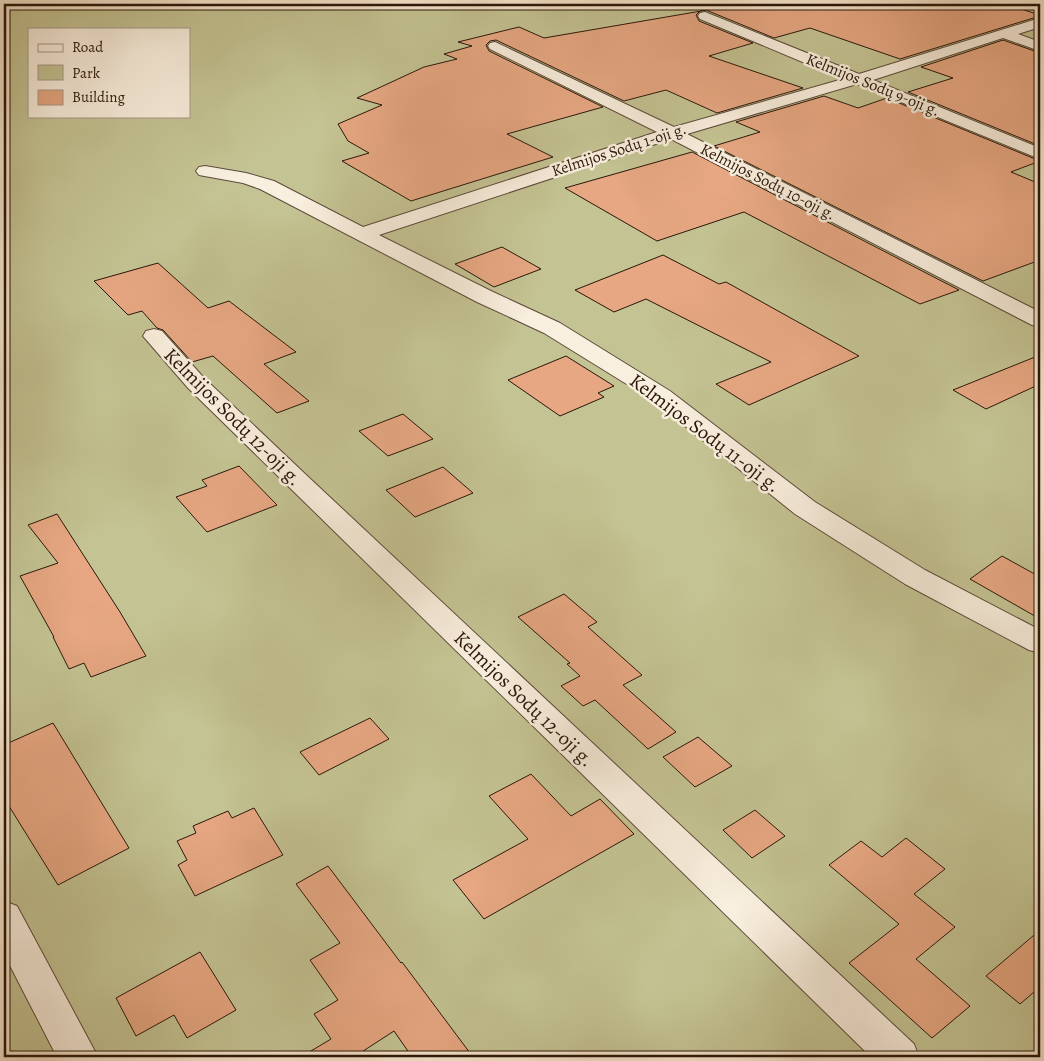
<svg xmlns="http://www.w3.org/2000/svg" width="1044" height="1061" viewBox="0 0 1044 1061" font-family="Alegreya,serif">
	<rect width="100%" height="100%" fill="#f6e6cd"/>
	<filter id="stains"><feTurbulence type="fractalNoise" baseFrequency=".004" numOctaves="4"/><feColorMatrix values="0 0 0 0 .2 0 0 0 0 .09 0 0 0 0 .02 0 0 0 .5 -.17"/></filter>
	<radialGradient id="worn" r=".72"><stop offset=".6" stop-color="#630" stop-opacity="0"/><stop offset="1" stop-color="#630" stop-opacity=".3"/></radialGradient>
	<!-- green -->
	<path fill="#c4c393" stroke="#776c4e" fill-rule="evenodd" d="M4 4H1040V1057H4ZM29 29H189V116H29Z"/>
	<!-- building -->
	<path fill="#e6a782" stroke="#2a160a" d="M742 4H1005L1040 15V16L900 59 810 28 774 38 706 10 700 11 696 15 699 21 753 43 709 56 803 88 717 113 666 90 624 101 496 40 490 41 486 45 489 51 603 107 507 134 553 157 411 201 342 161 369 153 348 141 338 124 382 105 357 98 424 67 457 59 444 54 472 46 458 42 519 27 544 38Z
		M1003 40 1040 53V146L908 92 953 78 921 67Z
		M824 96 858 108 887 98 1040 161 1011 172 1040 184V260L983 281 714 146 760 132 736 122Z
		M692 152 959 290 920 304 744 212 657 241 565 188Z
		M502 247 541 269 494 287 455 264Z
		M663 255 719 284 726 282 859 356 749 405 716 384 771 362 646 299 614 312 575 290Z
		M158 263 208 308 229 301 296 352 264 364 309 401 277 413 213 356 192 362 163 330 157 328 142 311 128 315 94 281Z
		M1040 355V384L986 409 953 390Z
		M566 356 614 386 598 393 604 397 560 416 508 380Z
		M403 414 433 439 388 456 359 431Z
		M239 466 277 505 207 532 176 497 207 486 202 480Z
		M443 467 473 493 415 517 386 490Z
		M57 514 120 612 146 656 91 677 84 663 69 669 53 637H54L20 576 58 563 28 525Z
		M1002 556 1040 577V619L970 579Z
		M564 594 597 622 588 627 642 675 623 685 676 732 648 749 595 700 583 706 561 686 580 676 567 664 570 663 518 617Z
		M370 718 389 739 319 775 300 752Z
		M53 723 129 848 58 885 4 798V745Z
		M698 737 732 766 695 787 663 757Z
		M531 774 571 816 600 799 634 834 484 919 453 880 528 839 489 796Z
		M254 808 283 855 195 896 178 865 187 860 177 841 196 833 193 826 228 811 232 818Z
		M755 810 785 836 752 858 723 830Z
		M906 838 945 869 914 894 955 927 916 959 970 1006 932 1038 849 963 899 924 829 865 861 841 882 857Z
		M328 866 401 963 402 962 473 1057H412L394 1031 354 1057H301L331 1039 314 1014 338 1000 310 960 340 943 296 884Z
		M1040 930V987L1020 1004 986 976Z
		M200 952 236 1010 187 1038 174 1015 136 1036 116 998Z"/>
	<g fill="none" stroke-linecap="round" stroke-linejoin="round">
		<!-- street casing -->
		<g stroke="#5d4a3b" stroke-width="2">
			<path id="street" d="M705 12 859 74 1040 18V27L1018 34 1040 42V51L1003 38 873 80 1040 148V159L857 84 687 134 1040 312V327L1032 325 671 139 379 235 493 292 560 323 670 391 815 502 925 570 1040 630V653L1029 650 905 584 795 514 654 401 544 333 477 302 260 189 243 183 199 175 196 171 199 167 205 166 246 173 274 181 363 227 657 132 490 49 488 46 490 43 495 42 674 127 843 79 700 19 698 16 700 13Z
				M154 329 162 331 204 378 303 472 914 1044 919 1057H871L188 388 143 336 146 331Z
				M4 901 17 906 98 1057H57L4 954Z"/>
		</g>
		<!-- street -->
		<use href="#street" fill="#f9efde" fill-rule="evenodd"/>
	</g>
	<g text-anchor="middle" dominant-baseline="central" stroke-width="5" stroke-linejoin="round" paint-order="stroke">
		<!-- far-street labels -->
		<g font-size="16" fill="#2a160a" stroke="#f9efde">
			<text transform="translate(873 85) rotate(22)">Kelmijos Sodų 9-oji g.</text>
			<text transform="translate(619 150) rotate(-18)">Kelmijos Sodų 1-oji g.</text>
			<text transform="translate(768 182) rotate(27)">Kelmijos Sodų 10-oji g.</text>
		</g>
		<!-- street labels -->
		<g font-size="20" fill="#2a160a" stroke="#f9efde">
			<text transform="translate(233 417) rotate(45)">Kelmijos Sodų 12-oji g.</text>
			<text transform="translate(705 433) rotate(37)">Kelmijos Sodų 11-oji g.</text>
			<text transform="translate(524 699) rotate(44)">Kelmijos Sodų 12-oji g.</text>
		</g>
	</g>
	<!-- margin -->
	<rect width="1044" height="1061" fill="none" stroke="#f6e6cd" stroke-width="20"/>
	<rect x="5" y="5" width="1034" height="1051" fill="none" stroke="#2a160a" stroke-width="2.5"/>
	<rect x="10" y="10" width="1024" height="1041" fill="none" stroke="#2a160a"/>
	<!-- legend -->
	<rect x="28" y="28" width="162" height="90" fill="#f9efde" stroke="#a69889"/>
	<rect x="38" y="44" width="25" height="8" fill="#f9efde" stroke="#a69889"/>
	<text x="72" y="52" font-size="15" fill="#2a160a">Road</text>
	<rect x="38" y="65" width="25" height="15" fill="#c4c393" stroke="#a69889"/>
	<text x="72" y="78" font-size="15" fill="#2a160a">Park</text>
	<rect x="38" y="90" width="25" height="15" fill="#e6a782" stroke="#a69889"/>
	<text x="72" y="102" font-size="15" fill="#2a160a">Building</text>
	<rect width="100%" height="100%" filter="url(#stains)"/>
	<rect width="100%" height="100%" fill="url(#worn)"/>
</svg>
